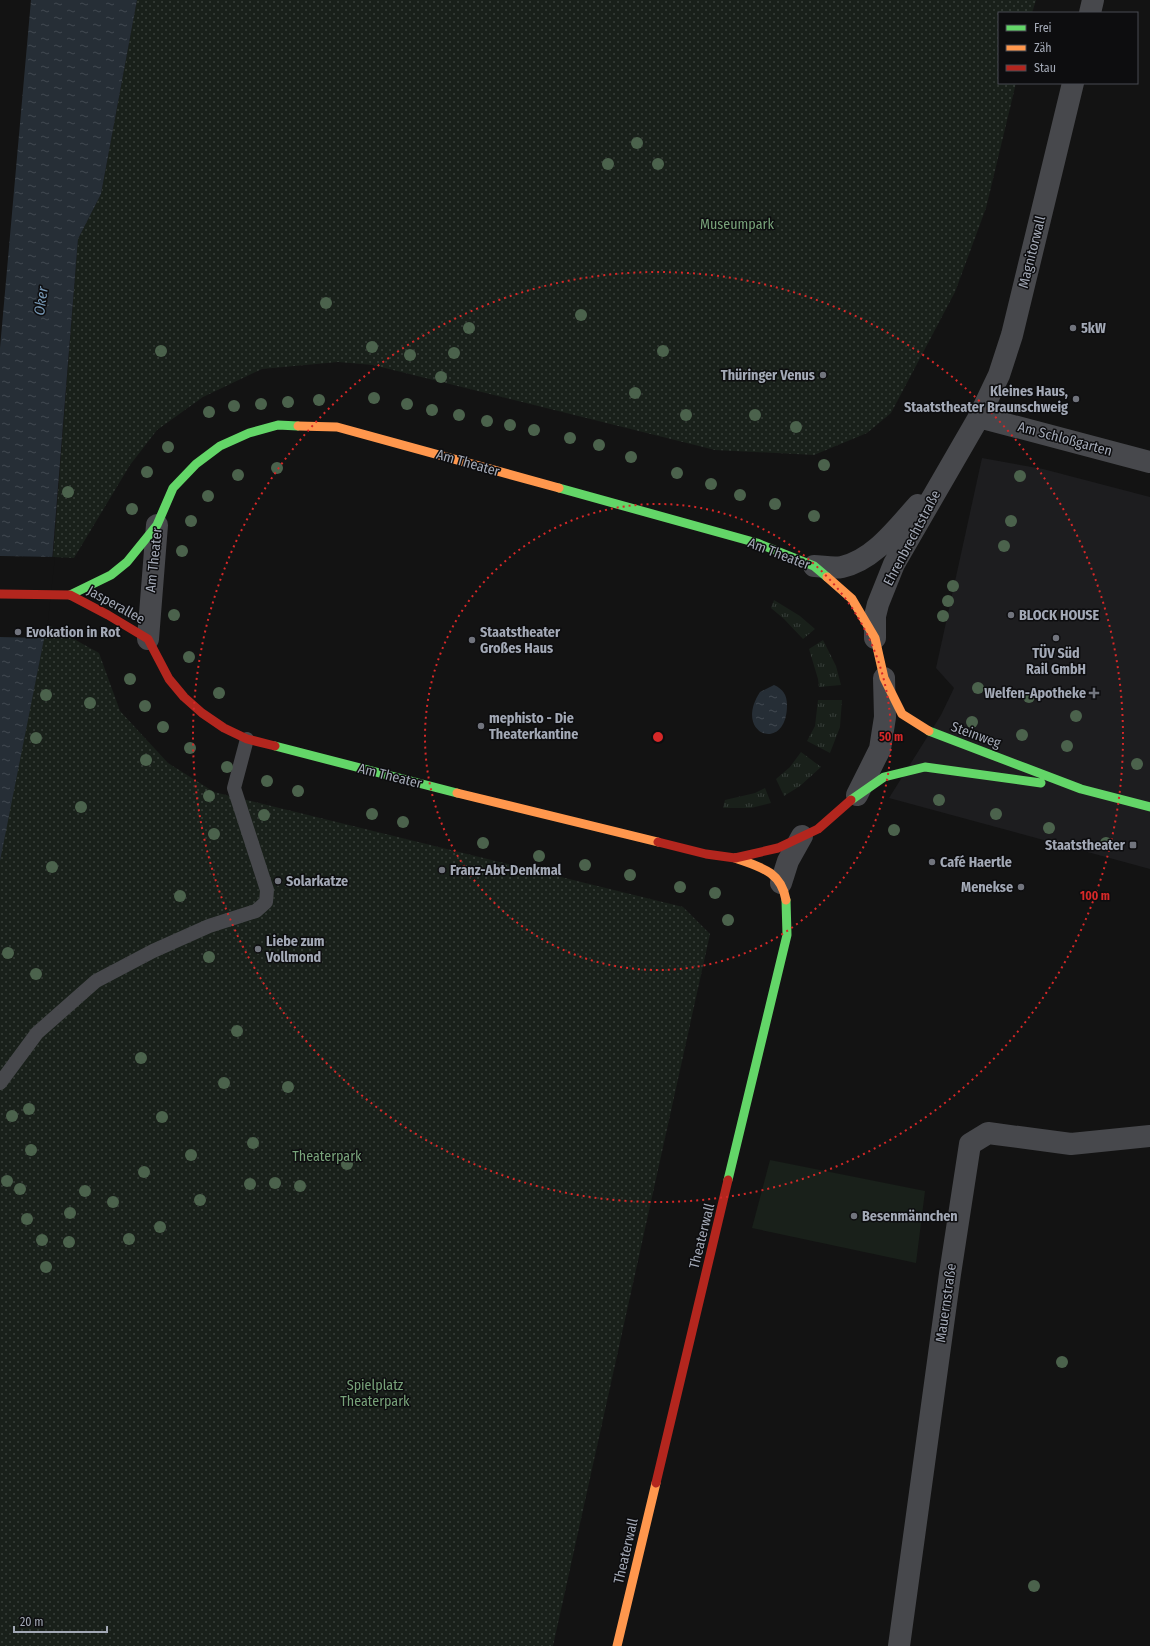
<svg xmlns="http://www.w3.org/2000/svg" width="1150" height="1646" viewBox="0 0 1150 1646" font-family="'Fira Sans Condensed',sans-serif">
	<defs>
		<pattern id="grass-tufts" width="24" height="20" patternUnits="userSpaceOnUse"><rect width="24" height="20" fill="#19201a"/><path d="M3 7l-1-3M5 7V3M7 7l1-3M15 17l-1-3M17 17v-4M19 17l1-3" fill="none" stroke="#373e39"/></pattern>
		<pattern id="park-dots" width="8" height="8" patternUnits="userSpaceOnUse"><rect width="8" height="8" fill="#19201a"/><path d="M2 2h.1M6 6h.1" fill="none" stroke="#373e39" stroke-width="1.8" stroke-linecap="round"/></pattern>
		<pattern id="water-ripples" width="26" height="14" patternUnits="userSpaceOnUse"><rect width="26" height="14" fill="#262e36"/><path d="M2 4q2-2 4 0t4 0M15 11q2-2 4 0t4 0" fill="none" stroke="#424951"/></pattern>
	</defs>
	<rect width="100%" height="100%" fill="#131313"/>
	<!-- built -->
	<path fill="#1d1d1f" d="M982 458 1043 469 1150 497V869L889 798 941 715 954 688 936 668Z"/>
	<!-- grass -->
	<path fill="url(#grass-tufts)" d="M774 600 800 616 815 629 803 639 784 619 771 608Z
		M823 640 836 666 841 685 819 687 818 679 809 649Z
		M818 700H842L840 727 830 753 807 741 815 726Z
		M801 752 821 767 800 786 784 796 776 779 790 767Z
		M765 788 771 803 751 808H723L725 800 755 793Z"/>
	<!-- park -->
	<path fill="url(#park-dots)" d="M137 0H1036L1032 13H999V83H1016L986 208 955 292 891 413 867 433 814 455 715 450 373 365 338 362 262 369 203 397 157 430 130 465 74 558 53 557 78 239 101 194Z
		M47 624 99 653 120 711 168 763 214 792 683 907 710 934 553 1646H0V855Z"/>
	<!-- garden -->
	<path fill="#19201a" d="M770 1160 925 1191 916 1263 752 1228Z"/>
	<!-- water -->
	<path fill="url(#water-ripples)" d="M31 0H137L101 194 78 239 47 624 0 861V348Z
		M774 685C783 689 787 695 787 705 787 754 732 735 760 692Z"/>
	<!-- pier -->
	<path fill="#131313" d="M0 556 55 557 46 638 0 637Z"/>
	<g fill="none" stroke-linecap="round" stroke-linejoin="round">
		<!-- lane -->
		<path stroke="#47484c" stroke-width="14" d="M0 1083 37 1033 96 981 153 951 209 926 256 911 266 902 267 890 234 788 247 739"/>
		<!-- street -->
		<path stroke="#47484c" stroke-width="22" d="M1090 13 1093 0
			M979 417 1150 462
			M814 566C822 566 833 569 842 567 874 560 897 528 918 505
			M875 638V616L878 604 894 564 979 417 999 375 1012 335 1073 83
			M148 639 157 525
			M857 795 880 749 885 717 884 678
			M781 883 788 861 802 836
			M899 1646 950 1274 970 1144 988 1133 1071 1144 1150 1136"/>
		<!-- fast -->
		<path stroke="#63d668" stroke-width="9" d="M559 488 757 543 814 566 827 577
			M70 595 111 575 127 562 157 525 173 488 196 464 220 446 249 433 278 425 298 426
			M929 731 1081 789 1150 807
			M275 746 457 793
			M851 800 884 777 925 767 1041 783
			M728 1180 787 935 786 900"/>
		<!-- slow -->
		<path stroke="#ff974d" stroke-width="9" d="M298 426 337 427 559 488
			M827 577 852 599 875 638 884 678 902 714 929 731
			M457 793 658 842
			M735 858C760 867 781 871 786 900
			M617 1646 656 1483"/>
		<!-- jam -->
		<path stroke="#b3261e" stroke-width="9" d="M0 594 70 595 108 615 148 639 169 679 184 697 202 713 224 728 247 739 275 746
			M658 842 706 854 735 858 778 848 818 829 851 800
			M656 1483 728 1180"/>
	</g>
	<!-- trees -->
	<g fill="#4b624c">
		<circle cx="637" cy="143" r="6"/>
		<circle cx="608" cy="164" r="6"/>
		<circle cx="658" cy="164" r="6"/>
		<circle cx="326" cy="303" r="6"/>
		<circle cx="581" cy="315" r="6"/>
		<circle cx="469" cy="328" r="6"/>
		<circle cx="372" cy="347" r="6"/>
		<circle cx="161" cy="351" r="6"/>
		<circle cx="663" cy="351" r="6"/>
		<circle cx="454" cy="353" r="6"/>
		<circle cx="410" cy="355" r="6"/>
		<circle cx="441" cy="377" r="6"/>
		<circle cx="635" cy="393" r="6"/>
		<circle cx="374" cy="398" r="6"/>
		<circle cx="319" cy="400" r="6"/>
		<circle cx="288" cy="402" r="6"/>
		<circle cx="261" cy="404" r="6"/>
		<circle cx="407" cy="404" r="6"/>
		<circle cx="234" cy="406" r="6"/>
		<circle cx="432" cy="410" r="6"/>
		<circle cx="209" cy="412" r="6"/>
		<circle cx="459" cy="415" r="6"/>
		<circle cx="686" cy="415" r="6"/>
		<circle cx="755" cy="415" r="6"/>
		<circle cx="487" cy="421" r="6"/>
		<circle cx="510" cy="425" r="6"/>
		<circle cx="796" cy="427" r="6"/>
		<circle cx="534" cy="430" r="6"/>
		<circle cx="570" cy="438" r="6"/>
		<circle cx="599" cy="445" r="6"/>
		<circle cx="168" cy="447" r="6"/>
		<circle cx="631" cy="457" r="6"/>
		<circle cx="824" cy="465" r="6"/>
		<circle cx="277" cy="468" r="6"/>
		<circle cx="147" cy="472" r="6"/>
		<circle cx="677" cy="473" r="6"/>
		<circle cx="238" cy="475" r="6"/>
		<circle cx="1020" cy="476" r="6"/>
		<circle cx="711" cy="484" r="6"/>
		<circle cx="68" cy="492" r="6"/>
		<circle cx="740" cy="495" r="6"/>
		<circle cx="208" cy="496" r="6"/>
		<circle cx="775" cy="504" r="6"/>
		<circle cx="132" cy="509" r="6"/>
		<circle cx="814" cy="516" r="6"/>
		<circle cx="191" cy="521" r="6"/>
		<circle cx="1011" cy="521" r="6"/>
		<circle cx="1004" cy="546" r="6"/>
		<circle cx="182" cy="551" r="6"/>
		<circle cx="953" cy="586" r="6"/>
		<circle cx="948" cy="601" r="6"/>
		<circle cx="174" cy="615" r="6"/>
		<circle cx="943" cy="616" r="6"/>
		<circle cx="189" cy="657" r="6"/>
		<circle cx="130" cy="679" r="6"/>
		<circle cx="978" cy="688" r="6"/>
		<circle cx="219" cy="693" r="6"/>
		<circle cx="46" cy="695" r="6"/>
		<circle cx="1029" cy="697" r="6"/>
		<circle cx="90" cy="703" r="6"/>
		<circle cx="145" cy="706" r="6"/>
		<circle cx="1076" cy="716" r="6"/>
		<circle cx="972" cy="722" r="6"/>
		<circle cx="163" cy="727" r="6"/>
		<circle cx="1022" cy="735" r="6"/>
		<circle cx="36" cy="738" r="6"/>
		<circle cx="1067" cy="746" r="6"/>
		<circle cx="190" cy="748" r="6"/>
		<circle cx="146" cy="760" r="6"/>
		<circle cx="1137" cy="764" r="6"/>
		<circle cx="227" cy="767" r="6"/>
		<circle cx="267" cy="781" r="6"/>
		<circle cx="298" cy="791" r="6"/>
		<circle cx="209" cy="796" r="6"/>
		<circle cx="939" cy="800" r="6"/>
		<circle cx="81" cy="807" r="6"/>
		<circle cx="372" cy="814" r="6"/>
		<circle cx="996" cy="814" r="6"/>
		<circle cx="264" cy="815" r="6"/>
		<circle cx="403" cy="822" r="6"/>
		<circle cx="1049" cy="828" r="6"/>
		<circle cx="894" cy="830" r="6"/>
		<circle cx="214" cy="834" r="6"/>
		<circle cx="483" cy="843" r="6"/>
		<circle cx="1106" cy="843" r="6"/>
		<circle cx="539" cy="856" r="6"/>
		<circle cx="585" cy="865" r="6"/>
		<circle cx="52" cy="867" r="6"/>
		<circle cx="630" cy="875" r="6"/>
		<circle cx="680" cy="887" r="6"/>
		<circle cx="715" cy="893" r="6"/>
		<circle cx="180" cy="896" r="6"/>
		<circle cx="728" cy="920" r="6"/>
		<circle cx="8" cy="953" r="6"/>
		<circle cx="209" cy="957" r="6"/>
		<circle cx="36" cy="974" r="6"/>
		<circle cx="237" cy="1031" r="6"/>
		<circle cx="141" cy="1058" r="6"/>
		<circle cx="224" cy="1083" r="6"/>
		<circle cx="288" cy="1087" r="6"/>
		<circle cx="29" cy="1109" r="6"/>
		<circle cx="12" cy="1116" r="6"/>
		<circle cx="162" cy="1117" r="6"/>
		<circle cx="253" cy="1143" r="6"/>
		<circle cx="31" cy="1150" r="6"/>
		<circle cx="191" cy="1155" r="6"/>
		<circle cx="347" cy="1164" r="6"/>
		<circle cx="144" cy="1172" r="6"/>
		<circle cx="7" cy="1181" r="6"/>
		<circle cx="275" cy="1183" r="6"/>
		<circle cx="250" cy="1184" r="6"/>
		<circle cx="300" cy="1186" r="6"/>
		<circle cx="20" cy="1189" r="6"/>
		<circle cx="85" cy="1191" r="6"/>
		<circle cx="200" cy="1200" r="6"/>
		<circle cx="113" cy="1202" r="6"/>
		<circle cx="70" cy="1213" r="6"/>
		<circle cx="27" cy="1219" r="6"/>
		<circle cx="160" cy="1227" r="6"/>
		<circle cx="129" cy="1239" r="6"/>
		<circle cx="42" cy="1240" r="6"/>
		<circle cx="69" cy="1242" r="6"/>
		<circle cx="46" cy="1267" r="6"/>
		<circle cx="1062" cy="1362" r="6"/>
		<circle cx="1034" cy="1586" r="6"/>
	</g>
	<!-- distance rings -->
	<g fill="none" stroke="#d62828" stroke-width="2" stroke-dasharray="2 4">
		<circle cx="658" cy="737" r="233"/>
		<circle cx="658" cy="737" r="465"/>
	</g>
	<!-- markers -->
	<g fill="#71747d" stroke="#0d0d0f" stroke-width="1.5">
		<circle cx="1073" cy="328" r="4"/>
		<circle cx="823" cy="375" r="4"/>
		<circle cx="1076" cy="399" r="4"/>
		<circle cx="1011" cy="615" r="4"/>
		<circle cx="18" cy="632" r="4"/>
		<circle cx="1056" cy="638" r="4"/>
		<circle cx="472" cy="640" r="4"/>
		<path d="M1092 687h4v4h4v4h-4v4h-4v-4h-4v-4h4z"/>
		<circle cx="481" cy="726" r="4"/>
		<rect x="1129" y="841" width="8" height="8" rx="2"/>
		<circle cx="932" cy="862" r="4"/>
		<circle cx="442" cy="870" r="4"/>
		<circle cx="278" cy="881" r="4"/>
		<circle cx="1021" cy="887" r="4"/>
		<circle cx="258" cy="949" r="4"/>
		<circle cx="854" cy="1216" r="4"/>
	</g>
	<g text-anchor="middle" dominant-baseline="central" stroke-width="3" stroke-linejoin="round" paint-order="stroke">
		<!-- park labels -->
		<g font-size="14" fill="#78a37a" stroke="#0d0d0f">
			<text x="737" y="224">Museumpark</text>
			<text x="327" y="1156">Theaterpark</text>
			<text x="375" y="1385">Spielplatz<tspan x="375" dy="16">Theaterpark</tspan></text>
		</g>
		<!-- street labels -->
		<g font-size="14" fill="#a3a9b6" stroke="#0d0d0f">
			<text transform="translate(1032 252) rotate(-76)">Magnitorwall</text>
			<text transform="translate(1065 439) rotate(15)">Am Schloßgarten</text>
			<text transform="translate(468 463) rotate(16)">Am Theater</text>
			<text transform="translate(912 538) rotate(-62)">Ehrenbrechtstraße</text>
			<text transform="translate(779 554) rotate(21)">Am Theater</text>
			<text transform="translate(154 560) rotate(-84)">Am Theater</text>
			<text transform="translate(116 605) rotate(29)">Jasperallee</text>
			<text transform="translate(976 735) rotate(20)">Steinweg</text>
			<text transform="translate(390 776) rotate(14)">Am Theater</text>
			<text transform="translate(702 1236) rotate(-76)">Theaterwall</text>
			<text transform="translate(946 1303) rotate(-82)">Mauernstraße</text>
			<text transform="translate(626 1551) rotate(-77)">Theaterwall</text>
		</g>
		<!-- poi labels -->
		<g font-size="14" font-weight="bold" fill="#a3a9b6" stroke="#0d0d0f" text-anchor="start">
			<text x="1081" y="328">5kW</text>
			<text x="815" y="375" text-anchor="end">Thüringer Venus</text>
			<text x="1068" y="391" text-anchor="end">Kleines Haus,<tspan x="1068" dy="16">Staatstheater Braunschweig</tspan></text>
			<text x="1019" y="615">BLOCK HOUSE</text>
			<text x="26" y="632">Evokation in Rot</text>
			<text x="480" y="632">Staatstheater<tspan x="480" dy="16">Großes Haus</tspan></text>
			<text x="1056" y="653" text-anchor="middle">TÜV Süd<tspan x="1056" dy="16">Rail GmbH</tspan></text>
			<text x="1086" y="693" text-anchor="end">Welfen-Apotheke</text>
			<text x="489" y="718">mephisto - Die<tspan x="489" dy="16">Theaterkantine</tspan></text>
			<text x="1125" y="845" text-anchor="end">Staatstheater</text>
			<text x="940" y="862">Café Haertle</text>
			<text x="450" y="870">Franz-Abt-Denkmal</text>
			<text x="286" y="881">Solarkatze</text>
			<text x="1013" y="887" text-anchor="end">Menekse</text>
			<text x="266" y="941">Liebe zum<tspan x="266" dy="16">Vollmond</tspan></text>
			<text x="862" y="1216">Besenmännchen</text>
		</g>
		<!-- water labels -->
		<g font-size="15" font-style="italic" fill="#7697b4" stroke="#0d0d0f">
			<text transform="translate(41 301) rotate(-82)">Oker</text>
		</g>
	</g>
	<circle cx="658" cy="737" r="6" fill="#d62828" stroke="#0d0d0f" stroke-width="2"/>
	<g font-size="12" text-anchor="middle" font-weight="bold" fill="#d62828" stroke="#0d0d0f" stroke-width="3" stroke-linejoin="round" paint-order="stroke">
		<text x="891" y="741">50 m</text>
		<text x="1095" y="900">100 m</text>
	</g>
	<!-- legend -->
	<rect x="998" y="12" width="140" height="72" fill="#0d0d0f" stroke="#494b52"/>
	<rect x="1006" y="25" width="20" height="6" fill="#63d668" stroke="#494b52"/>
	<text x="1034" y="32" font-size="12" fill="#a3a9b6">Frei</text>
	<rect x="1006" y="45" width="20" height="6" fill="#ff974d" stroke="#494b52"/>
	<text x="1034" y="52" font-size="12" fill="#a3a9b6">Zäh</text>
	<rect x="1006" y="65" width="20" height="6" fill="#b3261e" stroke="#494b52"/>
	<text x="1034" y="72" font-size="12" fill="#a3a9b6">Stau</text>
	<!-- scale -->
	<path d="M14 1626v6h93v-6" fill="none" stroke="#a3a9b6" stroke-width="2"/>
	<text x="20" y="1626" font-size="12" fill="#a3a9b6" stroke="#0d0d0f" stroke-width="3" paint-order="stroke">20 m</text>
</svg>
